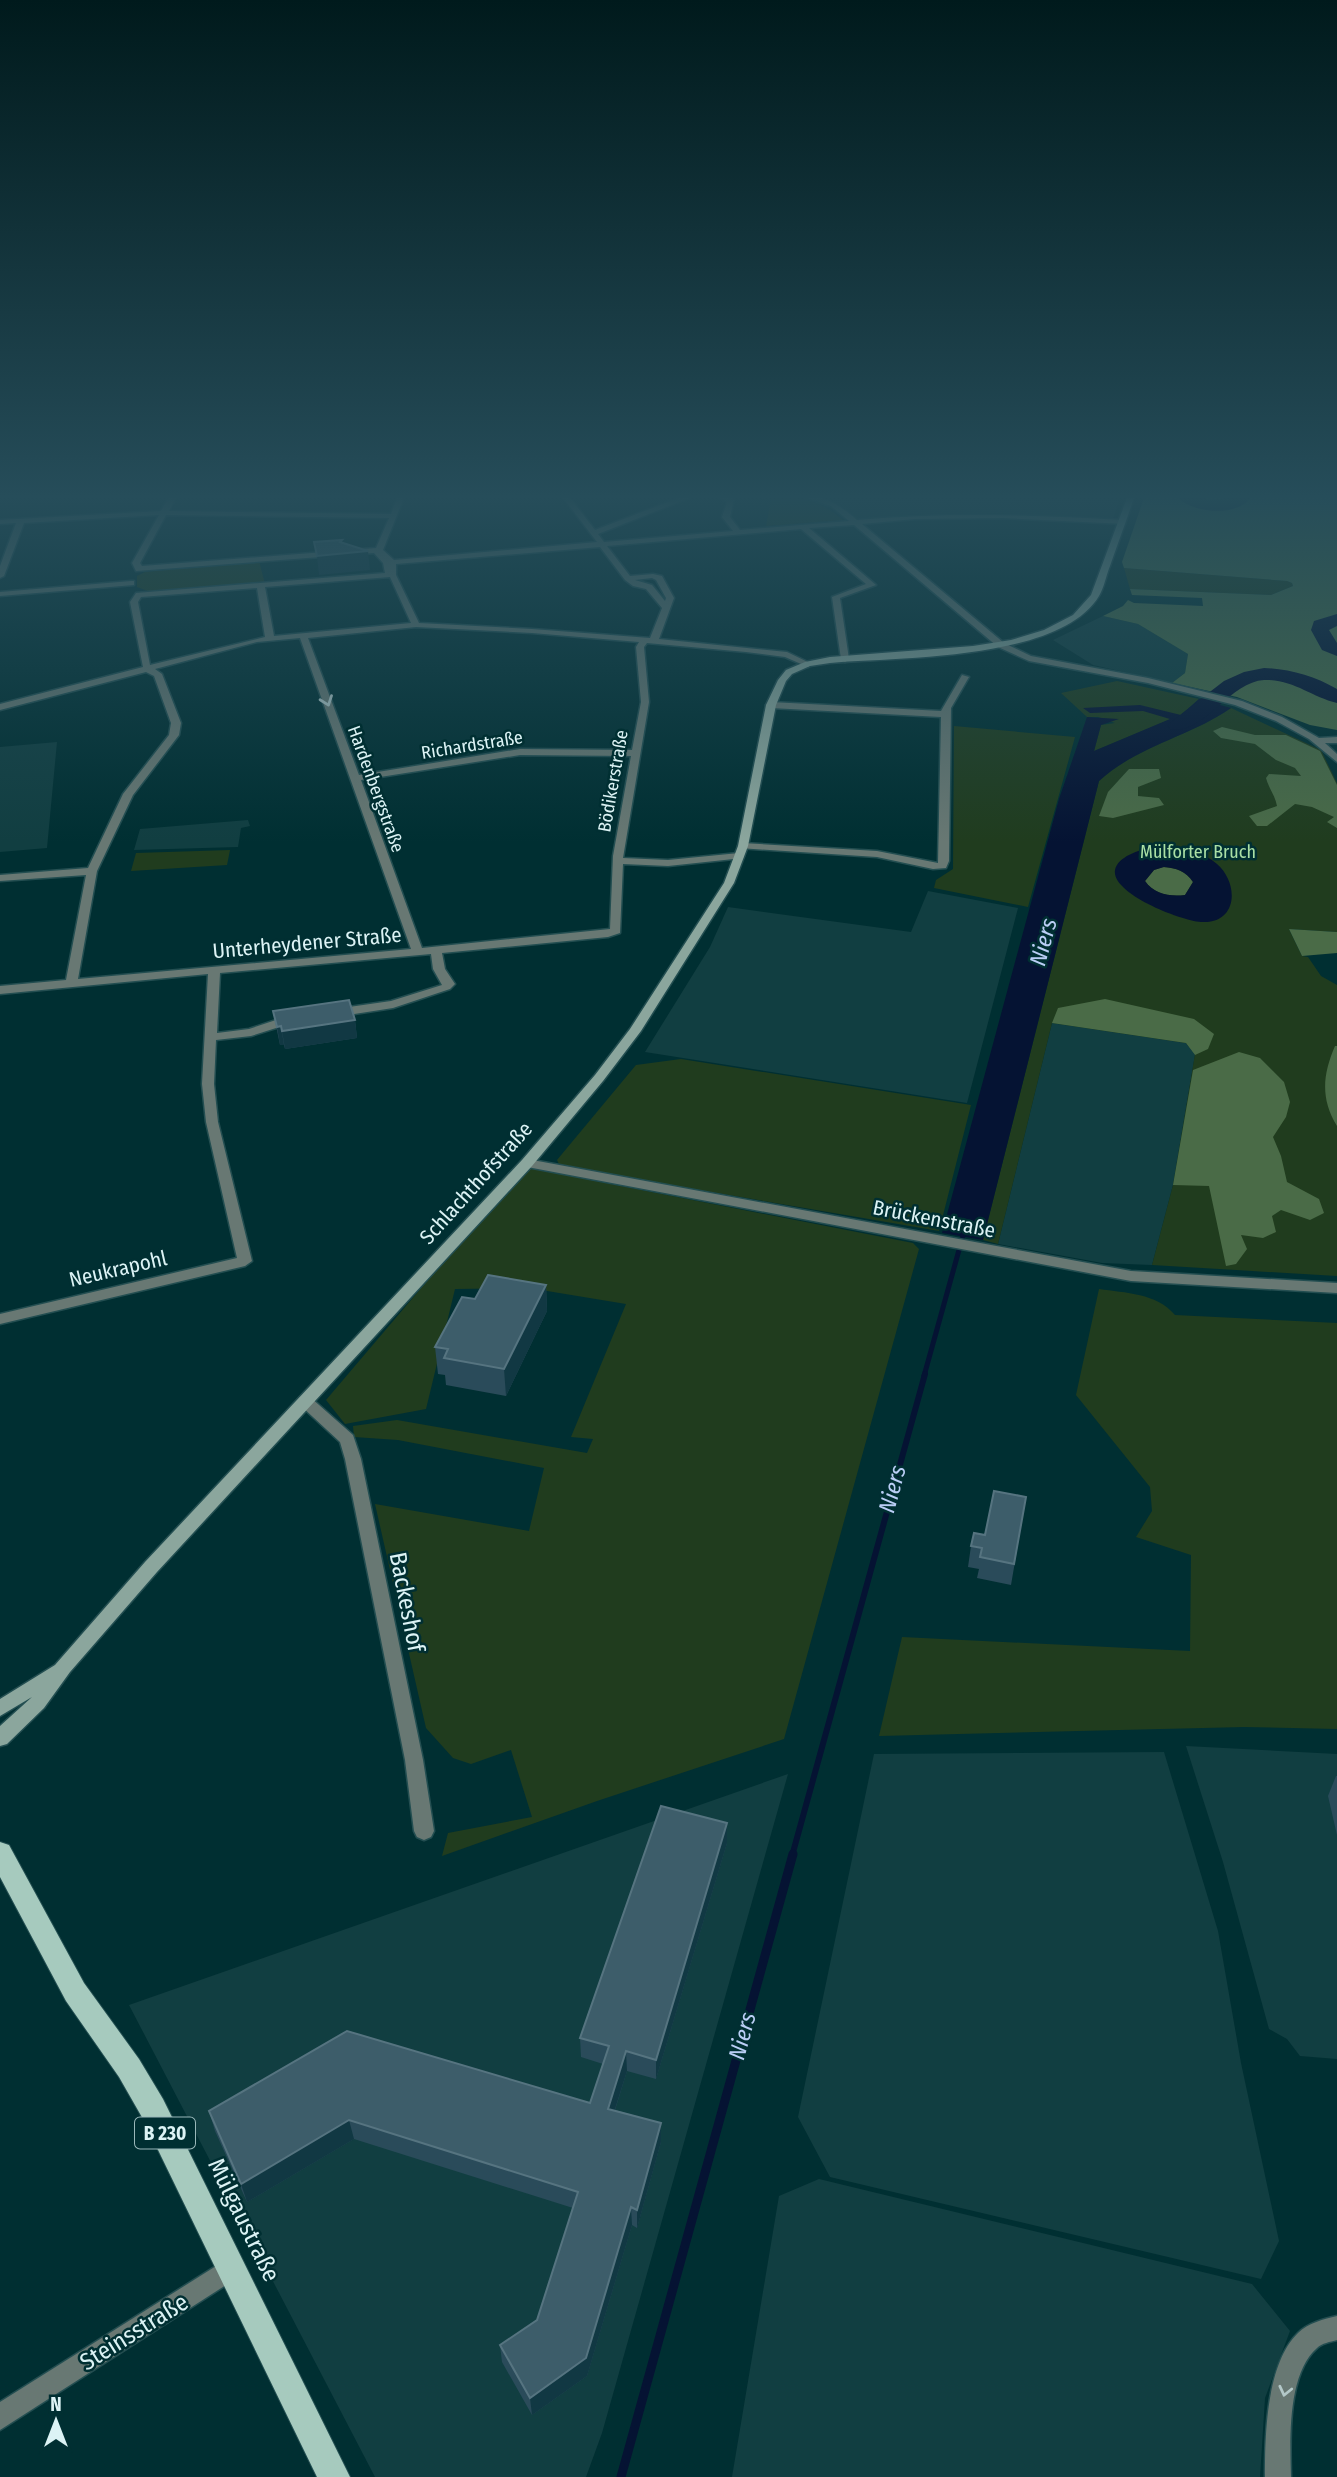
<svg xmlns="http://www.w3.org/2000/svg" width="1337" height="2477" viewBox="0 0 1337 2477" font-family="'Fira Sans Condensed',sans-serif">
	<rect width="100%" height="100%" fill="#002f32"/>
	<!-- built -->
	<path fill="#113e41" d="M836 495H1121L1113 519 991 513 918 514 858 520 835 502Z
		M1103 616 1138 624 1188 654 1185 673 1172 683 1093 665 1053 640Z
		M57 742 47 848 0 852V747Z
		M248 820 250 826 241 828 238 847 134 850 140 829Z
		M928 891 1018 908 967 1103 645 1052 710 947 728 907 911 932Z
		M1052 1023 1186 1043 1195 1055 1173 1185 1152 1265 1102 1263 998 1244Z
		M1186 1746 1337 1754V2059L1300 2056 1287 2039 1269 2029 1223 1862Z
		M1164 1752 1218 1931 1241 2063 1279 2241 1261 2279 830 2177 798 2117 874 1754Z
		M788 1774 602 2433 586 2477H375L129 2005Z
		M819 2179 1252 2284 1290 2331 1265 2398 1260 2477H732L779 2196Z"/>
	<!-- green -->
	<path fill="#203c1e" d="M772 495C801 495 821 502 843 520L766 526Z
		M259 561 265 584 153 593 137 587V576L145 572Z
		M1124 568 1287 581 1292 583 1293 586 1271 595 1130 589Z
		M1117 681 1199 699 1181 715 1094 751 1101 725 1115 723 1098 717H1087L1061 693Z
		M1231 708 1321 750 1337 783V932L1289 929 1302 956 1308 957 1321 976 1337 985V1276L1152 1265 1173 1185 1195 1054 1186 1043 1052 1023 998 1244 983 1240 1099 781C1137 746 1189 737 1231 708Z
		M954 726 1075 737 1028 907 934 888 936 880 953 869Z
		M230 850 227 865 131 871 136 853Z
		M681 1059 971 1105 939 1231 560 1166 557 1160 636 1065Z
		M524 1167 913 1243 919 1249 784 1739 597 1801 442 1856 448 1833 532 1817 511 1750 471 1764 453 1758 426 1728 375 1504 529 1531 544 1468 398 1440 354 1437 353 1426 397 1420 587 1453 593 1439 571 1437 626 1304 529 1288 455 1289 426 1409 345 1424 326 1400Z
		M1099 1289C1125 1293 1157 1293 1175 1315L1337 1323V1729L1244 1727 879 1736 902 1637 1190 1651 1191 1555 1136 1537 1152 1511 1150 1487 1076 1395Z"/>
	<!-- forest -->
	<path fill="#4a6b47" d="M1145 495H1337V730L1310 725 1237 697 1172 683 1185 673 1188 654 1138 624 1103 616 1123 606 1128 600 1134 603 1203 606 1202 598 1132 595 1130 589 1271 595 1293 586 1292 583 1287 581 1124 568 1122 562Z
		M1222 727 1255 735H1286L1320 751 1337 785V828L1327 822 1334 817 1312 807 1295 804 1267 826H1257L1249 816 1277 806C1275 795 1269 789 1266 778L1269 774 1301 776 1295 768 1276 760 1255 744 1221 738 1213 731Z
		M1129 769H1159L1161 778 1138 787V796L1159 798 1164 805 1113 818 1099 816 1108 792Z
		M1163 867C1176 868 1186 871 1193 882L1185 895C1169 897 1154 894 1145 881L1154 870Z
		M1289 929 1337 932V953L1302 956Z
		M1105 999 1194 1019 1214 1034 1208 1049 1195 1055 1186 1043 1052 1023 1058 1008Z
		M1335 1046H1337V1126C1320 1098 1323 1074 1335 1046Z
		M1239 1052 1260 1058 1284 1082 1290 1102 1286 1117 1273 1137 1281 1156 1287 1182 1319 1199 1324 1213 1310 1220 1281 1210 1272 1216 1276 1232 1263 1238 1241 1235 1247 1249 1236 1264 1226 1266 1209 1186 1173 1185 1193 1070Z"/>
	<!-- water -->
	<path fill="#051333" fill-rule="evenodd" d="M1199 699 1231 708C1189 737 1137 746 1099 781L983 1240 942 1233 1059 799 1087 717 1119 719 1101 725 1094 751 1170 719 1143 711 1090 713 1083 708 1140 705 1181 715Z
		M1150 847C1172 845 1200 849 1217 864 1239 883 1238 923 1203 922 1184 922 1111 894 1115 870 1118 856 1139 851 1150 847ZM1164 867C1176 868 1186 871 1193 882L1185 895C1170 897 1154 894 1145 881L1154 870Z"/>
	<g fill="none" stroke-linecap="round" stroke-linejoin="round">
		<!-- stream-far2 -->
		<path stroke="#051333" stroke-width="5" d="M924 1376 964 1232"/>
		<!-- stream-far1 -->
		<path stroke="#051333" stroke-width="6" d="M792 1856 925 1374"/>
		<!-- stream -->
		<path stroke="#051333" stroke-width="9" d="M621 2477 793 1854"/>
		<!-- river -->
		<path fill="#051333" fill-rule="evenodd" d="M1175 495H1193L1210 500 1248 495 1249 500C1233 517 1190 513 1175 495Z
			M1337 614V626L1329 630 1337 643V656L1322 650 1311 630 1314 621Z
			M1264 668C1290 669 1314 676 1337 689V703C1311 697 1293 679 1264 680 1229 682 1202 737 1170 729L1167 725 1224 681 1244 672Z"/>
		<!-- minor casing -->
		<g stroke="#234e51" stroke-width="3">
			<path id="minor" d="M170 495H177L169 511 391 514 398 495H405L383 550 394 560 597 542 561 495H568L595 530 686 495H697L598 534 604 542 733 531 722 517 727 502 714 495H724L734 499 730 517 740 530 849 521 831 506 797 495C824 495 837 503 857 520 946 512 1033 515 1122 520H1125V524L1003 518 915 519 862 524 1004 643 1031 656 1148 678 1242 701 1282 717 1319 738 1337 737V743H1325L1337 754V762L1309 739 1276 721 1235 705 1148 683 1029 661 998 647 854 525 809 528 876 585 840 598 849 659 845 662 841 659 832 597 866 584 801 529 607 546 630 576 653 574 662 576 674 598 659 639 787 652 812 664 808 667 785 657 746 652 647 643 644 647 649 702 623 858 668 860 739 853 744 856 743 858 668 866 623 864 620 933 608 937 442 953 445 969 455 984 450 989 393 1008 335 1017 329 1013 335 1009 391 1001 442 985 433 969 431 954 220 973 217 1033 249 1029 291 1015 297 1019 295 1022 251 1036 216 1040 214 1084 218 1122 252 1261 245 1266 0 1324V1314L237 1258 206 1122 202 1084 208 974 0 994V986L66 980 86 875 0 881V875L88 868 123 794 169 735 171 723 154 676 146 672 0 710V704L143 667 130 602 136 593 385 573 383 563 374 553 136 571 132 563 159 515 24 523 4 576 0 578V566L16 523 0 524V520L161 511ZM166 515 389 518 376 548 142 566 140 563ZM600 547 625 580 633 586 646 589 662 608 650 638 532 629 419 623 396 575V564ZM390 577 411 623 274 636 265 587ZM652 578 656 580 666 598 665 601 652 585 635 580ZM257 588 265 637 150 665 138 602 141 597ZM416 627 532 633 639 642 636 647 641 702 632 750 520 749 359 775 308 638ZM300 638 411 949 78 979 97 871 133 795 179 735 181 723 162 674 155 669 257 642ZM520 755 631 756 613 856 610 929 422 948 361 780Z
				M131 581H134V585L0 596V592Z
				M962 675 969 677 951 708 949 861 946 868 933 869 877 857 739 848 738 846 743 843 877 851 938 863 941 717 771 708 766 705 771 702 941 711Z
				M527 1159 1131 1271 1337 1283V1293L1131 1281 522 1166 520 1163Z
				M305 1396 310 1397 353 1435 361 1459 423 1760 434 1831 431 1837 424 1840 417 1837 414 1831 405 1760 345 1459 340 1442 300 1405 297 1401 300 1397Z
				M1337 2316V2340C1330 2342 1322 2343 1317 2348 1287 2374 1290 2441 1291 2477H1265C1265 2436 1266 2364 1298 2333 1308 2323 1324 2319 1337 2316Z"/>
		</g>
		<!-- tertiary casing -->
		<g stroke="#234e51" stroke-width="3">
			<path id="tertiary" d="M232 2256 240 2260 244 2268 240 2276 0 2430V2402Z"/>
		</g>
		<!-- secondary casing -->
		<g stroke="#234e51" stroke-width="3">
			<path id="secondary" d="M1128 495H1135C1127 519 1118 543 1110 566 1106 576 1104 588 1099 596 1060 661 898 657 830 663L810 666 792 674 786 681 776 705 748 846 734 883 641 1031 603 1081 532 1166 157 1572 70 1672 44 1708 7 1744 0 1746V1726L32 1697 0 1716V1699L55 1665 145 1562 522 1160 595 1075 630 1029 724 883 738 846 766 705 778 680 786 670 805 662 830 657 973 646 1011 640 1044 630 1073 615 1091 595Z"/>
		</g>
		<!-- primary casing -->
		<g stroke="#234e51" stroke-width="2">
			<path id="primary" d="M0 1842 9 1845 84 1983 139 2059 163 2099 350 2477H317L143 2119 119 2077 66 2001 0 1877Z"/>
		</g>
		<!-- minor -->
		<use href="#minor" fill="#687873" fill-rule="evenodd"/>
		<!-- tertiary -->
		<use href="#tertiary" fill="#687873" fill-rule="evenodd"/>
		<!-- secondary -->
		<use href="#secondary" fill="#8ba69d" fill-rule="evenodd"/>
		<!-- primary -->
		<use href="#primary" fill="#a6cabe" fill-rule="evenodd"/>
	</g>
	<!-- wall -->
	<path fill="#2a4b5a" d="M273 1011 355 1020 357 1038 285 1049 284 1045H280Z
		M546 1285 547 1311 506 1396 446 1385 445 1375 438 1374 435 1347 475 1299Z
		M1026 1497 1011 1585 977 1578 979 1569 968 1567 971 1546 985 1535Z
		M1336 1776H1337V1835L1328 1796Z
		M727 1823V1843L656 2079 627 2071 615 2110 661 2123V2142L637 2228 632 2225 587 2376 532 2415 502 2362 500 2345 537 2320 573 2208 354 2139 247 2202 215 2131 209 2111 590 2103 603 2064 581 2057 580 2038Z"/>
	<!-- shaded-wall -->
	<path fill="#113843" d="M342 540 343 553 368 551 370 570 319 575 317 556 340 542Z
		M355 1020 357 1038 285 1049 282 1031Z
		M281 1026 284 1045H280L277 1027Z
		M546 1285 547 1311 506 1396 504 1369Z
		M727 1823V1843L656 2079V2060Z
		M626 2051 627 2071 609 2128 608 2109Z
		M349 2120 354 2139 247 2202 241 2184Z
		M661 2123V2142L637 2228V2210Z
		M631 2207 632 2225 587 2376 532 2415 530 2398Z"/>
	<!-- building -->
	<path fill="#3d5d6a" stroke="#567480" stroke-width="2" d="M342 540 340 542 368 551 317 556 314 542Z
		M349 1000 355 1020 282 1031 281 1026 277 1027 273 1011Z
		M488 1275 546 1285 504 1369 444 1358 448 1349 435 1347 462 1297 475 1299Z
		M994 1491 1026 1497 1014 1564 980 1557 982 1548 971 1546 974 1533 985 1535Z
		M661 1806 727 1823 656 2060 626 2051 608 2109 661 2123 637 2210 631 2207 586 2358 530 2398 500 2345 537 2320 578 2192 349 2120 241 2184 209 2111 347 2031 590 2103 609 2046 580 2038Z"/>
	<!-- one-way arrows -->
	<defs><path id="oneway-chevron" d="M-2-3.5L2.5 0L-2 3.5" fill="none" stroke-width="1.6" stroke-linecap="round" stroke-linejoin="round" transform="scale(1.75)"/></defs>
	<g stroke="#b3c8c8">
		<use href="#oneway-chevron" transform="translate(327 701) rotate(70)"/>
		<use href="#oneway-chevron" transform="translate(1285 2391) rotate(103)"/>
	</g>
	<!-- sky -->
	<linearGradient id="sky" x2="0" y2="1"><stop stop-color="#001a1c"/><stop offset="0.59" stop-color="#264d5a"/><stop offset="1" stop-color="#264d5a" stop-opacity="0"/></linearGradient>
	<rect width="1337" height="842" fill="url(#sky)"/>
	<g text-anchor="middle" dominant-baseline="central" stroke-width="5" stroke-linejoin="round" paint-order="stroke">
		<!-- far-street labels -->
		<g font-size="18" fill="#dcf3f5" stroke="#002f32">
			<text transform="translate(472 745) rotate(-9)">Richardstraße</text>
			<text transform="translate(613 781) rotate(-80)">Bödikerstraße</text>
			<text transform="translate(376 789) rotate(70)">Hardenbergstraße</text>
		</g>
		<!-- far-park labels -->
		<g font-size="18" fill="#aae0a5" stroke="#002f32">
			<text x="1198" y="852">Mülforter Bruch</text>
		</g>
		<!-- shield labels -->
		<rect fill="#002f32" stroke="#9ab8ba" stroke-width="2" x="135" y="2117.5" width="60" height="31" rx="5"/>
		<g font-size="19" font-weight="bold" fill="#dcf3f5">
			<text x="165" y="2133">B 230</text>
		</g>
		<!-- street labels -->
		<g font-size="21" fill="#dcf3f5" stroke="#002f32">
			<text transform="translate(307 943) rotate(-5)">Unterheydener Straße</text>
			<text transform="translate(476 1183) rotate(-48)">Schlachthofstraße</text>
			<text transform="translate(934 1219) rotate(11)">Brückenstraße</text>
			<text transform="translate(118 1269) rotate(-13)">Neukrapohl</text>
		</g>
		<!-- water labels -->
		<g font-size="23" font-style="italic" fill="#bacef5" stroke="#002f32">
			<text transform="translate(1043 942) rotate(-75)">Niers</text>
			<text transform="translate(892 1489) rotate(-75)">Niers</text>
			<text transform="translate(742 2036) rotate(-75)">Niers</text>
		</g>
		<!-- near-street labels -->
		<g font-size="24" fill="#dcf3f5" stroke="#002f32">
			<text transform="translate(407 1602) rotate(79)">Backeshof</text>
			<text transform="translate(244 2220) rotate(64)">Mülgaustraße</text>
			<text transform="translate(134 2332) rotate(-32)">Steinsstraße</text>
		</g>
	</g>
	<!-- north arrow -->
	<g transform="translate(56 2421)" stroke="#002f32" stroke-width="5" paint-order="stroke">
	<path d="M0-5L12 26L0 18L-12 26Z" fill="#dcf3f5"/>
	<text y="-10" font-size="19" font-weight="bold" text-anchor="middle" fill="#dcf3f5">N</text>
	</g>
</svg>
